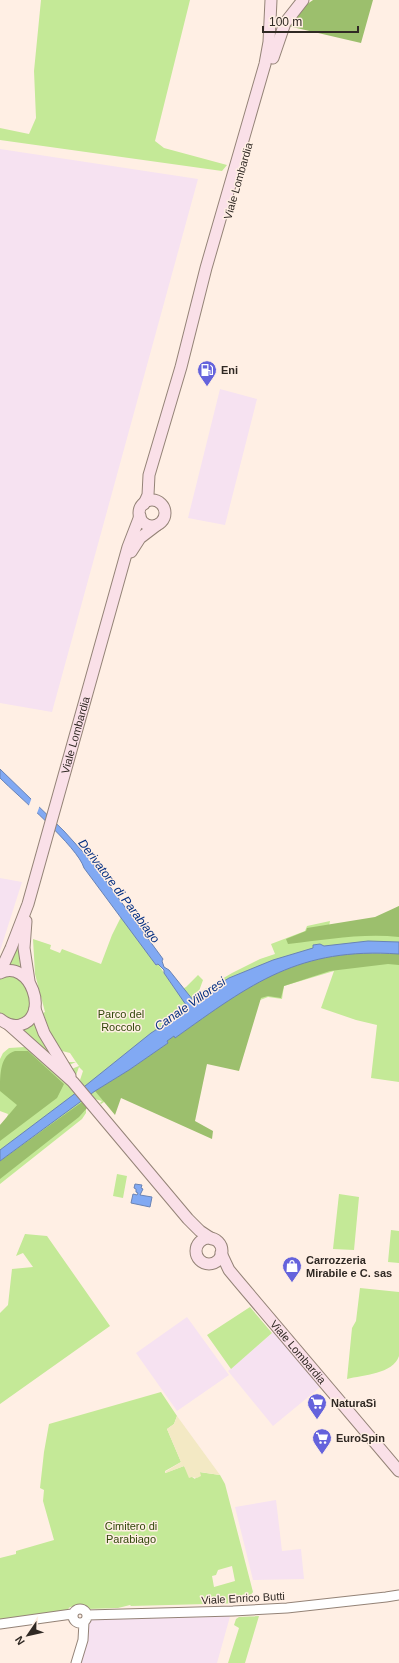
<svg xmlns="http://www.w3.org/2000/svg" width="399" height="1663" viewBox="0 0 399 1663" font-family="Helvetica,sans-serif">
	<rect width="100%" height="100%" fill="#ffefe4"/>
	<!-- industrial -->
	<path fill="#f6e2f1" d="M0 149 198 179 52 712 0 703Z
		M220 389 257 399 225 525 188 518Z
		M0 878 22 882 0 951Z
		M187 1317 229 1375 177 1411 136 1353Z
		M277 1329 324 1384 273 1426 228 1371Z
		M276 1500 282 1551 301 1549 304 1579 253 1580 235 1507Z
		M231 1613 217 1663H77L88 1618Z"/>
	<!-- green -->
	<path fill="#c4e997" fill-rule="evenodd" d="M41 0H190L155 141 164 148 227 165 222 171 0 140V128L29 134 36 118 34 71Z
		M399 906V1082L371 1078 377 1025 356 1020 321 1008 334 971 284 986 282 999 268 997 255 1002 101 1104 100 1103 102 1101 95 1099 92 1095 86 1104V1113L82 1119 0 1184V1125L6 1121 8 1114 0 1111V1059L3 1053 9 1048 25 1047 83 1087 80 1080 83 1071 79 1067 75 1078 69 1070 79 1066 76 1062 67 1066 64 1062H76L70 1053 62 1051 51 1034 43 1013 45 1012 35 974 33 939 51 945 50 949 60 953 62 949 101 964 112 935 121 917 156 965 158 964 177 992 186 987 198 975 203 980 199 991 200 992 232 973 260 959 275 954 271 944 305 931 307 926 330 921 327 937 365 925Z
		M20 940 19 948 20 969 5 967Z
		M7 974 21 979C30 996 38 1010 18 1022L0 1016V977Z
		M34 1018 61 1067 21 1029Z
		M117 1174 127 1176 123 1198 113 1196Z
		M339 1194 359 1197 354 1250 333 1249Z
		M391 1230 399 1231V1263L388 1262Z
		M25 1234 47 1236 110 1326 0 1404V1313L8 1305 12 1269 33 1267 23 1253 16 1256Z
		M360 1288 399 1292V1356C393 1374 363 1375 347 1379L352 1328 356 1321Z
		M250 1307 272 1333 231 1369 207 1335Z
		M161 1392 177 1416 174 1424 167 1429 181 1462 165 1471V1473L184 1466 192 1477 195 1479 199 1472 220 1475 225 1484 253 1592 244 1603 131 1606 130 1605 118 1608 88 1609 79 1606 70 1607 65 1612 0 1621V1558L16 1554V1551L54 1540 43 1501 44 1490 40 1488 44 1452 49 1424ZM232 1566 235 1581 214 1587 212 1576 216 1575 218 1570Z
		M259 1616 245 1663H228L239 1628 234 1625 236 1619 239 1617Z"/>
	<!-- forest -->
	<path fill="#9cbf6d" d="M313 0H373L361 43 288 26 303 7Z
		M399 906V937C362 933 325 940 288 944L286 939 306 931 307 928 375 917Z
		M361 953 399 954V965L388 964 330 971 284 986 281 998 268 996 261 998 239 1071 207 1064 195 1121 213 1131 212 1139 121 1098 115 1115 95 1091 129 1070 168 1043 167 1041 174 1036 175 1038C213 1011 251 980 295 965 316 958 339 955 361 953Z
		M15 1051H28L64 1084 57 1098 0 1141V1125L17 1105 0 1091C0 1074 0 1055 15 1051Z
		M82 1102 87 1108 79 1117 0 1179V1161Z"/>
	<!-- sand -->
	<path fill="#f3e9c4" d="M177 1416 220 1475 200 1472 201 1476 197 1478 192 1477 189 1478 184 1466 166 1473 165 1472 181 1462 167 1429 174 1424Z"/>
	<!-- water -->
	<path fill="#81a9f3" stroke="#6983b5" d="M0 769 64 831 92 862 163 959 162 961 164 967 169 970 193 1000 229 978 273 960 313 948V945L320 944 324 946 368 941 399 942V954C299 947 252 983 175 1038L174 1036 167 1041 168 1043 129 1070 95 1091 0 1161V1150L85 1086 151 1033 165 1024V1023L180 1013 186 1005 164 973V970L158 964 156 965 84 868C78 847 18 796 0 778Z
		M135 1184 142 1185 141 1188 143 1189 140 1195 152 1197 150 1207 131 1203 133 1194 137 1195 138 1193 136 1192V1189L134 1188Z"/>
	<!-- pier -->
	<path fill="#ffefe4" d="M32 797 40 805 36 816 28 808Z"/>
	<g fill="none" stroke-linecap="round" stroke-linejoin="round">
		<!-- tertiary casing -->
		<g stroke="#948377" stroke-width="11">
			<path id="tertiary" d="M73 1616a7 7 0 1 1 14 0a7 7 0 1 1-14 0Z
				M87 1615 233 1611 287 1608 386 1597 399 1595
				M0 1624 72 1614
				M76 1663 83 1640 84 1622"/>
		</g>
		<!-- secondary casing -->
		<g stroke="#948377" stroke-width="13">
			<g id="secondary">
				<path d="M273 58 285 23 303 0"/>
				<circle cx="152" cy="513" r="13"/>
				<path d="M144 504 148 495 149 475 181 367 206 268 265 64 269 42 271 0"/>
				<path d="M131 552 140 538 157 525"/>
				<path d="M26 921 24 948 29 981"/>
				<path id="s1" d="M0 972 11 948 28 904 128 547 140 516"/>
				<path d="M0 973C30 958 51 1017 20 1025 12 1027 6 1024 0 1019"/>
				<path d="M35 1009 44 1033 70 1076"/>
				<path d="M9 1025 73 1082 188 1219 200 1231 212 1239"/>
				<circle cx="209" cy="1251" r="13"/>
				<path id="s2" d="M221 1253 229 1270 239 1282 399 1471"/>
			</g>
		</g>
		<!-- tertiary -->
		<use href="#tertiary" stroke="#fff" stroke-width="9"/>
		<!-- secondary -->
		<use href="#secondary" stroke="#fae0e8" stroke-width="11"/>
	</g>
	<!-- icons -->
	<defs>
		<g id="fuel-pin" transform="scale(1)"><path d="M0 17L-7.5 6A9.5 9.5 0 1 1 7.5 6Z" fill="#6563dc" stroke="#ffefe4"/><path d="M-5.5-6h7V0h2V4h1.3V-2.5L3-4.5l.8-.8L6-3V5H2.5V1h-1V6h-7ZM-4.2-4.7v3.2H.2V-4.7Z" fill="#fff"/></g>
		<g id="shop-pin" transform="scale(1)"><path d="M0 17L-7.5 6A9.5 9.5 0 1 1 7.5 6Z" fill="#6563dc" stroke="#ffefe4"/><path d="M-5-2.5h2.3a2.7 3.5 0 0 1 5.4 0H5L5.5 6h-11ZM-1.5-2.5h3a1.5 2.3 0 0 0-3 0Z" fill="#fff"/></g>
		<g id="supermarket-pin" transform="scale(1)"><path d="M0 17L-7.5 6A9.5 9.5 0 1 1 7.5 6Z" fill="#6563dc" stroke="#ffefe4"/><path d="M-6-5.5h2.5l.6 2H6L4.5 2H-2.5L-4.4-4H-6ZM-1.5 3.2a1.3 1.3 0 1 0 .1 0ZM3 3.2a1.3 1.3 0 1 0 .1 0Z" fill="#fff"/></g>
	</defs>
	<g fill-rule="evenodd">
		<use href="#fuel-pin" x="207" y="370"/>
		<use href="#shop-pin" x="292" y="1266"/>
		<use href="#supermarket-pin" x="317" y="1403"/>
		<use href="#supermarket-pin" x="322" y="1438"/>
	</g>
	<g text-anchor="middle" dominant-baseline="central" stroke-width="3" stroke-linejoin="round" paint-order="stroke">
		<!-- street labels -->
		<g font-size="11" fill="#302924" stroke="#ffefe4">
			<text transform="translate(238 181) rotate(-74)">Viale Lombardia</text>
			<text stroke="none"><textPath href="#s1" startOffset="249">Viale Lombardia</textPath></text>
			<text stroke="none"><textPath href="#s2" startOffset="126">Viale Lombardia</textPath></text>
			<text transform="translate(243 1598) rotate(-3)">Viale Enrico Butti</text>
		</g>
		<!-- poi labels -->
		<g font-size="11" font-weight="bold" fill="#302924" stroke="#ffefe4" text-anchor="start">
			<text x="221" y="370">Eni</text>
			<text x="306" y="1260">Carrozzeria<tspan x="306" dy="13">Mirabile e C. sas</tspan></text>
			<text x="331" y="1403">NaturaSì</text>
			<text x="336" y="1438">EuroSpin</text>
		</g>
		<!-- park labels -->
		<g font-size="11" fill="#31470a" stroke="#ffefe4">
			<text x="121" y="1014">Parco del<tspan x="121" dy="13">Roccolo</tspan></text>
			<text x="131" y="1526">Cimitero di<tspan x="131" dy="13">Parabiago</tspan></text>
		</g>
		<!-- water labels -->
		<g font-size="12" font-style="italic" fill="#042f82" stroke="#ffefe4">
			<text transform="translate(119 891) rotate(53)">Derivatore di Parabiago</text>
			<text transform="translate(190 1004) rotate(-35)">Canale Villoresi</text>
		</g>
	</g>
	<!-- north arrow -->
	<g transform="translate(28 1635) rotate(236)" stroke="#ffefe4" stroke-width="3" paint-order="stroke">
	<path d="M0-3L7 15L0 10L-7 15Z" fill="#302924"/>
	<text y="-6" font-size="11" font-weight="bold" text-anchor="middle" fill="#302924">N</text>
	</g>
	<!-- scale -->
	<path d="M263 26v6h95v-6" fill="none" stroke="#302924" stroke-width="2"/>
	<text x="269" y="26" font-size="12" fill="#302924" stroke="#ffefe4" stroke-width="3" paint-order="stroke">100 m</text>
</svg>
